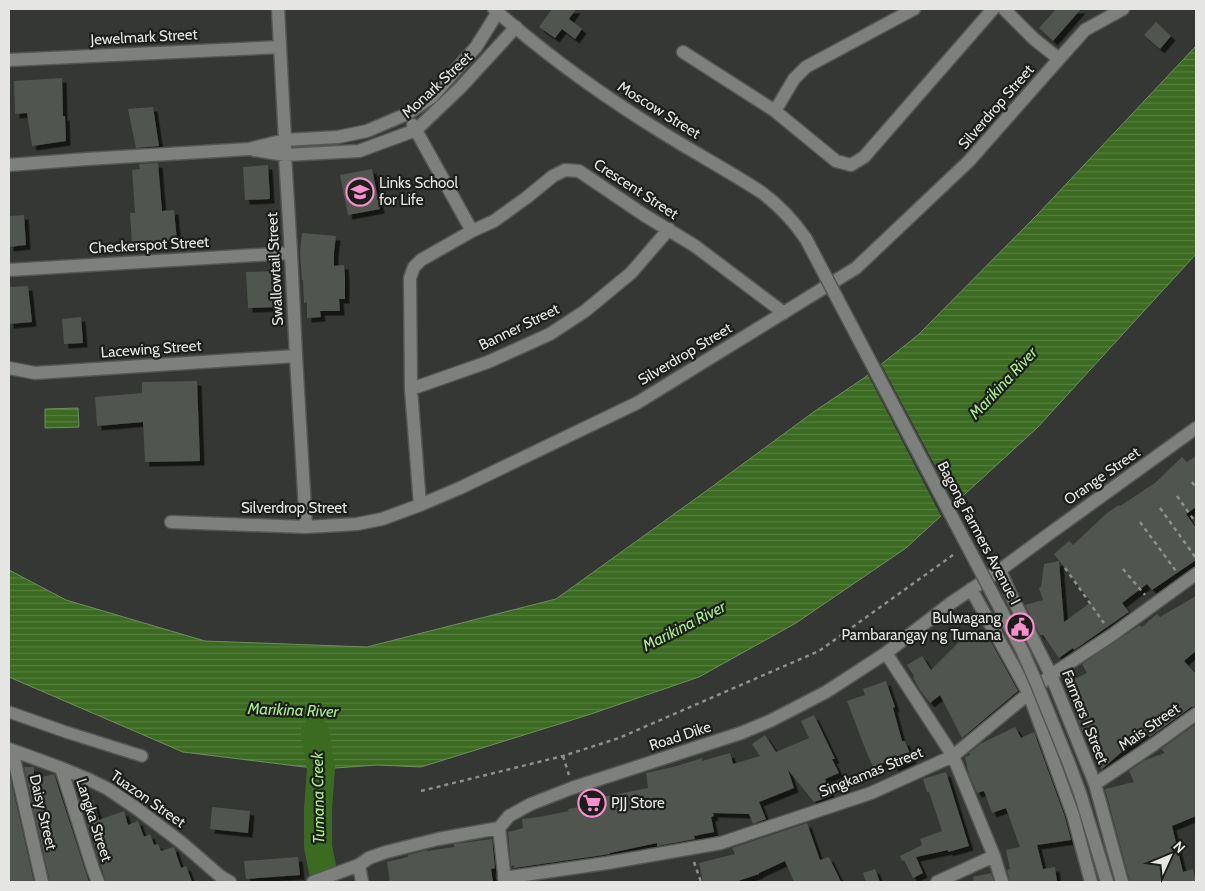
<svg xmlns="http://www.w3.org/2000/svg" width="1205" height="891" viewBox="0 0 1205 891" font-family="Cabin,sans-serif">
	<defs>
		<pattern id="water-rules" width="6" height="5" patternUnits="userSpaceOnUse" patternTransform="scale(1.25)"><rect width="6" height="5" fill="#3b6a21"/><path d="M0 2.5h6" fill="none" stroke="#577f41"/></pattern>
		<filter id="shadow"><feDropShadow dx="4.5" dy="4.5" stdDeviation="0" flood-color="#0009"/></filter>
	</defs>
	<rect width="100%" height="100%" fill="#343733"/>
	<!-- water -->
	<path fill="url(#water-rules)" stroke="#6e8f5c" d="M1196 46V254L1037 428 906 548 796 623 699 677 588 715 421 767 377 765 321 769 183 752 9 677V570L66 600 205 641 367 647 556 599 702 494 815 411 864 378 918 335 1037 215Z
		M78 408 79 427 45 428V409Z"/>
	<!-- pier -->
	<path fill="#343733" d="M880 362 956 505 942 518 867 373Z"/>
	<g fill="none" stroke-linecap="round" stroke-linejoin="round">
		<!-- river -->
		<path stroke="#3b6a21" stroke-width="28" d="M315 732 321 769 318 809V846L325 882"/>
	</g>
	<!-- building -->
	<path fill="#51544f" filter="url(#shadow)" d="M552 9H576L569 19 582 29 575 39 562 29 555 38 539 27Z
		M1056 9H1081L1053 41 1039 28Z
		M1156 22 1171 36 1160 49 1144 35Z
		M62 78 63 116H65L66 141 32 146 27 113 15 114 14 81Z
		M153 107 159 146 136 148 128 109Z
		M158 163 162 211 174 210 177 241 132 244 130 213H135L132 170 140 169 139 164Z
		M268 165 270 199 245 200 243 167Z
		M372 169 380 209 348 215 340 175Z
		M24 215 26 245 9 247V216Z
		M302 233 336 236 334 252V266L344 265 345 277V299H339L340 311H320L321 317 307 318V302L304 303 303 280H302L300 252Z
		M277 271 279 307 248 308 246 272Z
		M28 286 32 322 9 324V287Z
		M81 317 83 343 64 344 62 319Z
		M197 381 200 461 145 462 143 422 97 426 95 397 142 393V382Z
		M1196 456V507L1186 514 1196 528V560L1152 590 1147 584 1122 603 1129 612 1074 650 1073 648 1059 658 1043 635H1040L1025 605 1043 600 1039 588 1041 587 1044 564 1059 561 1064 622 1091 602 1054 554 1069 541 1073 545 1107 513 1119 505 1120 506 1155 483 1182 457 1187 462Z
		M1196 596V651L1184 661 1196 674V706L1191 707 1150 737 1145 732 1102 769 1093 757 1098 752 1082 730 1064 684 1087 673 1082 664 1140 625 1142 627 1157 614 1160 617Z
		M971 630 981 639 985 635 990 640 1018 691 962 738 940 695 930 703 920 690 913 677 914 676 907 665 922 656 931 670Z
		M886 681 895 707 893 708 902 741H905L912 759 894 767 891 760 873 767 866 751 847 701 865 695 863 689Z
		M814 715 835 759H832L839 773 825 779 831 796 814 802 788 770 794 788 759 802 766 819 753 824 749 814 713 813 714 816 711 817 714 832 694 836 695 839 657 846V843L610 853V854L514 868V865L511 866 508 832 523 828 522 819 539 817 569 811 568 809 579 807 578 804 599 799 598 798 648 788 646 773 677 766 702 758V761L730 753 733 764 760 756 752 744 765 735 776 752 809 738 801 721Z
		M1196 724V816L1172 826 1183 872 1193 869 1196 882H1130L1105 789 1134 782 1129 771 1145 760 1165 753 1161 749Z
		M1015 727 1021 738 1034 732 1065 817 1071 840 1037 845 1043 869 1055 867 1057 882H1010L1007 870 1010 869 1006 850 1020 847 1006 808 992 813 984 791 977 793 969 775 965 757 970 755 969 753 980 744Z
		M24 767H34V779L54 774 89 882H50Z
		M9 772 34 882H9Z
		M946 772 969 846 948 852V850L916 857 923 873 913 878 904 860 902 861 900 856 922 845 920 839 942 831 929 792H927L923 779Z
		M81 789 85 803 93 800 99 820 124 811 128 825 138 821 144 837 150 834 154 845 158 844 161 851 174 847 181 868 186 866 192 882H106L77 791Z
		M212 807 250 811 248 833 210 829Z
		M807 823 820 860 829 857 841 882H794L785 861 759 873V874L735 882H703L699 863 735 854 732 848Z
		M492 839 495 868 491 869 493 882H390L387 862 408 857V855L427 850V851L454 847V844Z
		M298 857 300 875 246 879 244 861Z
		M875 869 880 882H866L863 873Z
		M991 873 994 882H974L973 877Z"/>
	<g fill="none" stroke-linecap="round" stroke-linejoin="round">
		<!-- pedestrian casing -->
		<g stroke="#545653" stroke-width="14">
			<path id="pedestrian" d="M9 712 66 732 142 756"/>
		</g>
		<!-- minor casing -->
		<g stroke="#545653" stroke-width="15">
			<path id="minor" d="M278 9 285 140V155L291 253 296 356 306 527
				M1004 9 1034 39 1059 59
				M683 52 775 111 836 161 851 165 864 157 993 9
				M9 60 280 47
				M775 111 794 79 806 67 914 9
				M413 125 472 231
				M254 150 285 155 359 151 416 130 461 87 516 27
				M9 165 87 159 249 149 285 140 338 137 367 131 407 114 432 97 476 47 498 12
				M9 270 291 253
				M9 368 35 373 296 356
				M411 389 488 362 550 334 585 311 631 273 669 229
				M420 505 411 389 410 278 414 267 421 260 472 231 494 221 526 198 553 176 565 170 579 171 644 215 695 246 784 313
				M171 522 306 527 357 524 382 519 420 505 460 488 637 403 856 268 969 161 1059 59 1085 30 1123 9
				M1000 570 1009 591 1051 675 1095 784 1122 882
				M971 589 1029 694 1073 815 1091 882
				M886 653 953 756 994 856 1002 882
				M9 749 61 768 90 780 108 789 136 808 182 843 220 876 230 882
				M12 750 42 882
				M61 768 93 869 98 882
				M1095 784 1153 745 1196 714
				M499 828 505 882
				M359 865 362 882
				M504 878 607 863 721 843 871 793 953 756 1051 675 1112 635 1196 574
				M313 882 359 865 369 858 386 852 438 839 499 828 509 816 531 804 572 788 741 733 770 721 826 692 886 653 951 603 1000 570 1049 534 1196 428
				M937 882 994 856"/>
		</g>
		<!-- tertiary casing -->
		<g stroke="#545653" stroke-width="15">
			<path id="tertiary" d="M494 9C546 55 603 96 663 133 695 153 729 171 761 192 779 205 793 220 806 239
				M1068 761 1080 793 1107 882"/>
		</g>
		<!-- path -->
		<path stroke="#8d8f8c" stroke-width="2.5" stroke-dasharray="4 4" stroke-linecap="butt" d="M1192 482 1196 488
			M1177 496 1196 523
			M1160 508 1196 558
			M1140 522 1176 571
			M1065 568 1104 623
			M1123 569 1145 595
			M563 756 569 775
			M421 791 563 756 619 738 819 651 953 555
			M694 862 701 882"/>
		<!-- pedestrian -->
		<use href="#pedestrian" stroke="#7d807c" stroke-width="11"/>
		<!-- minor -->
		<use href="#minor" stroke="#7d807c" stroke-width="12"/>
		<!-- tertiary -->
		<use href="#tertiary" stroke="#7d807c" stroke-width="12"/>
		<!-- tertiary-bridge casing -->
		<g stroke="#545653" stroke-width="15" stroke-linecap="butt">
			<path id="tertiary-bridge" d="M806 239 1023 652 1036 682 1068 761"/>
		</g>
		<!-- tertiary-bridge -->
		<use href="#tertiary-bridge" stroke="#7d807c" stroke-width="12"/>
	</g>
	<!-- icons -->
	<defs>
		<g id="school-ring" transform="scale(1.4375)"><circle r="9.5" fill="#1c1e1c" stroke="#f890cb" stroke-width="1.5"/><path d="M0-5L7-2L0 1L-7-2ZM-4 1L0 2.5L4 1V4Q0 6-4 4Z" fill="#f890cb"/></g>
		<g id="civic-ring" transform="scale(1.4375)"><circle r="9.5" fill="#1c1e1c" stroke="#f890cb" stroke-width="1.5"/><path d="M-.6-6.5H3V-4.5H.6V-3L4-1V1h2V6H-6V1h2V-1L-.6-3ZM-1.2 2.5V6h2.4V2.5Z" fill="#f890cb"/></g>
		<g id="supermarket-ring" transform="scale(1.4375)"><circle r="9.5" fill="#1c1e1c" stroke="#f890cb" stroke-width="1.5"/><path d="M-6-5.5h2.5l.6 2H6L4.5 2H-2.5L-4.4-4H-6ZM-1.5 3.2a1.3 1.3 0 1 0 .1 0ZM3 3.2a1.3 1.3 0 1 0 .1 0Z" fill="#f890cb"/></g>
	</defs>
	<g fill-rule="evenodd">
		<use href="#school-ring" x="360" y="192"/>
		<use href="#civic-ring" x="1020" y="627"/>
		<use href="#supermarket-ring" x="592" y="803"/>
	</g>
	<g text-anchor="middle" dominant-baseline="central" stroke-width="4.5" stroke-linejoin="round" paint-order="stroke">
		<!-- street labels -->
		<g font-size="15" fill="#e5e6e4" stroke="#1c1e1c">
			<text transform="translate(144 37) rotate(-3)">Jewelmark Street</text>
			<text transform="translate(437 85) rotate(-43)">Monark Street</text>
			<text transform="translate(996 107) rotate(-49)">Silverdrop Street</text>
			<text transform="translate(659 110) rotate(32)">Moscow Street</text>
			<text transform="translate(636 189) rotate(33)">Crescent Street</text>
			<text transform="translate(149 245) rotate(-3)">Checkerspot Street</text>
			<text transform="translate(275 269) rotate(-93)">Swallowtail Street</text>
			<text transform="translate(519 327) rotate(-26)">Banner Street</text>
			<text transform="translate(151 349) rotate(-4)">Lacewing Street</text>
			<text transform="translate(685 354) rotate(-31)">Silverdrop Street</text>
			<text transform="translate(1102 476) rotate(-35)">Orange Street</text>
			<text x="294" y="508">Silverdrop Street</text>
			<text transform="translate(979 533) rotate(62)">Bagong Farmers Avenue I</text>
			<text transform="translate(1085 717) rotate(68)">Farmers I Street</text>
			<text transform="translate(1149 727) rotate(-35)">Mais Street</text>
			<text transform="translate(680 736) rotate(-18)">Road Dike</text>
			<text transform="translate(871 772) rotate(-22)">Singkamas Street</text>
			<text transform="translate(148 799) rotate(35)">Tuazon Street</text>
			<text transform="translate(43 812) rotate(77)">Daisy Street</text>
			<text transform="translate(94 820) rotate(72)">Langka Street</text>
		</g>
		<!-- poi labels -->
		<g font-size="15" fill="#e5e6e4" stroke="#1c1e1c" text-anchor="start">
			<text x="379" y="183">Links School<tspan x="379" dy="17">for Life</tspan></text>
			<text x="1001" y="618" text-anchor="end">Bulwagang<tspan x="1001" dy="17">Pambarangay ng Tumana</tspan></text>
			<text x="611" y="803">PJJ Store</text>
		</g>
		<!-- water labels -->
		<g font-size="16" font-style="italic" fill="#abed8a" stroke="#1c1e1c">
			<text transform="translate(1003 383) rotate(-47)">Marikina River</text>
			<text transform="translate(684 626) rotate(-27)">Marikina River</text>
			<text transform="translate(293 710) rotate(2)">Marikina River</text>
			<text transform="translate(318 798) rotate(-91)">Tumana Creek</text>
		</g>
	</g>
	<!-- border -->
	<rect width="1205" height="891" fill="none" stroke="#e5e6e4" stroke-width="20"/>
	<!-- north arrow -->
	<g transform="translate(1170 856) rotate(46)" stroke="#1c1e1c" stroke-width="4" paint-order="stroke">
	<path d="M0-4L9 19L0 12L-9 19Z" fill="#e5e6e4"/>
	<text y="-8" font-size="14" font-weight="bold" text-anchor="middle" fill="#e5e6e4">N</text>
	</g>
</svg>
